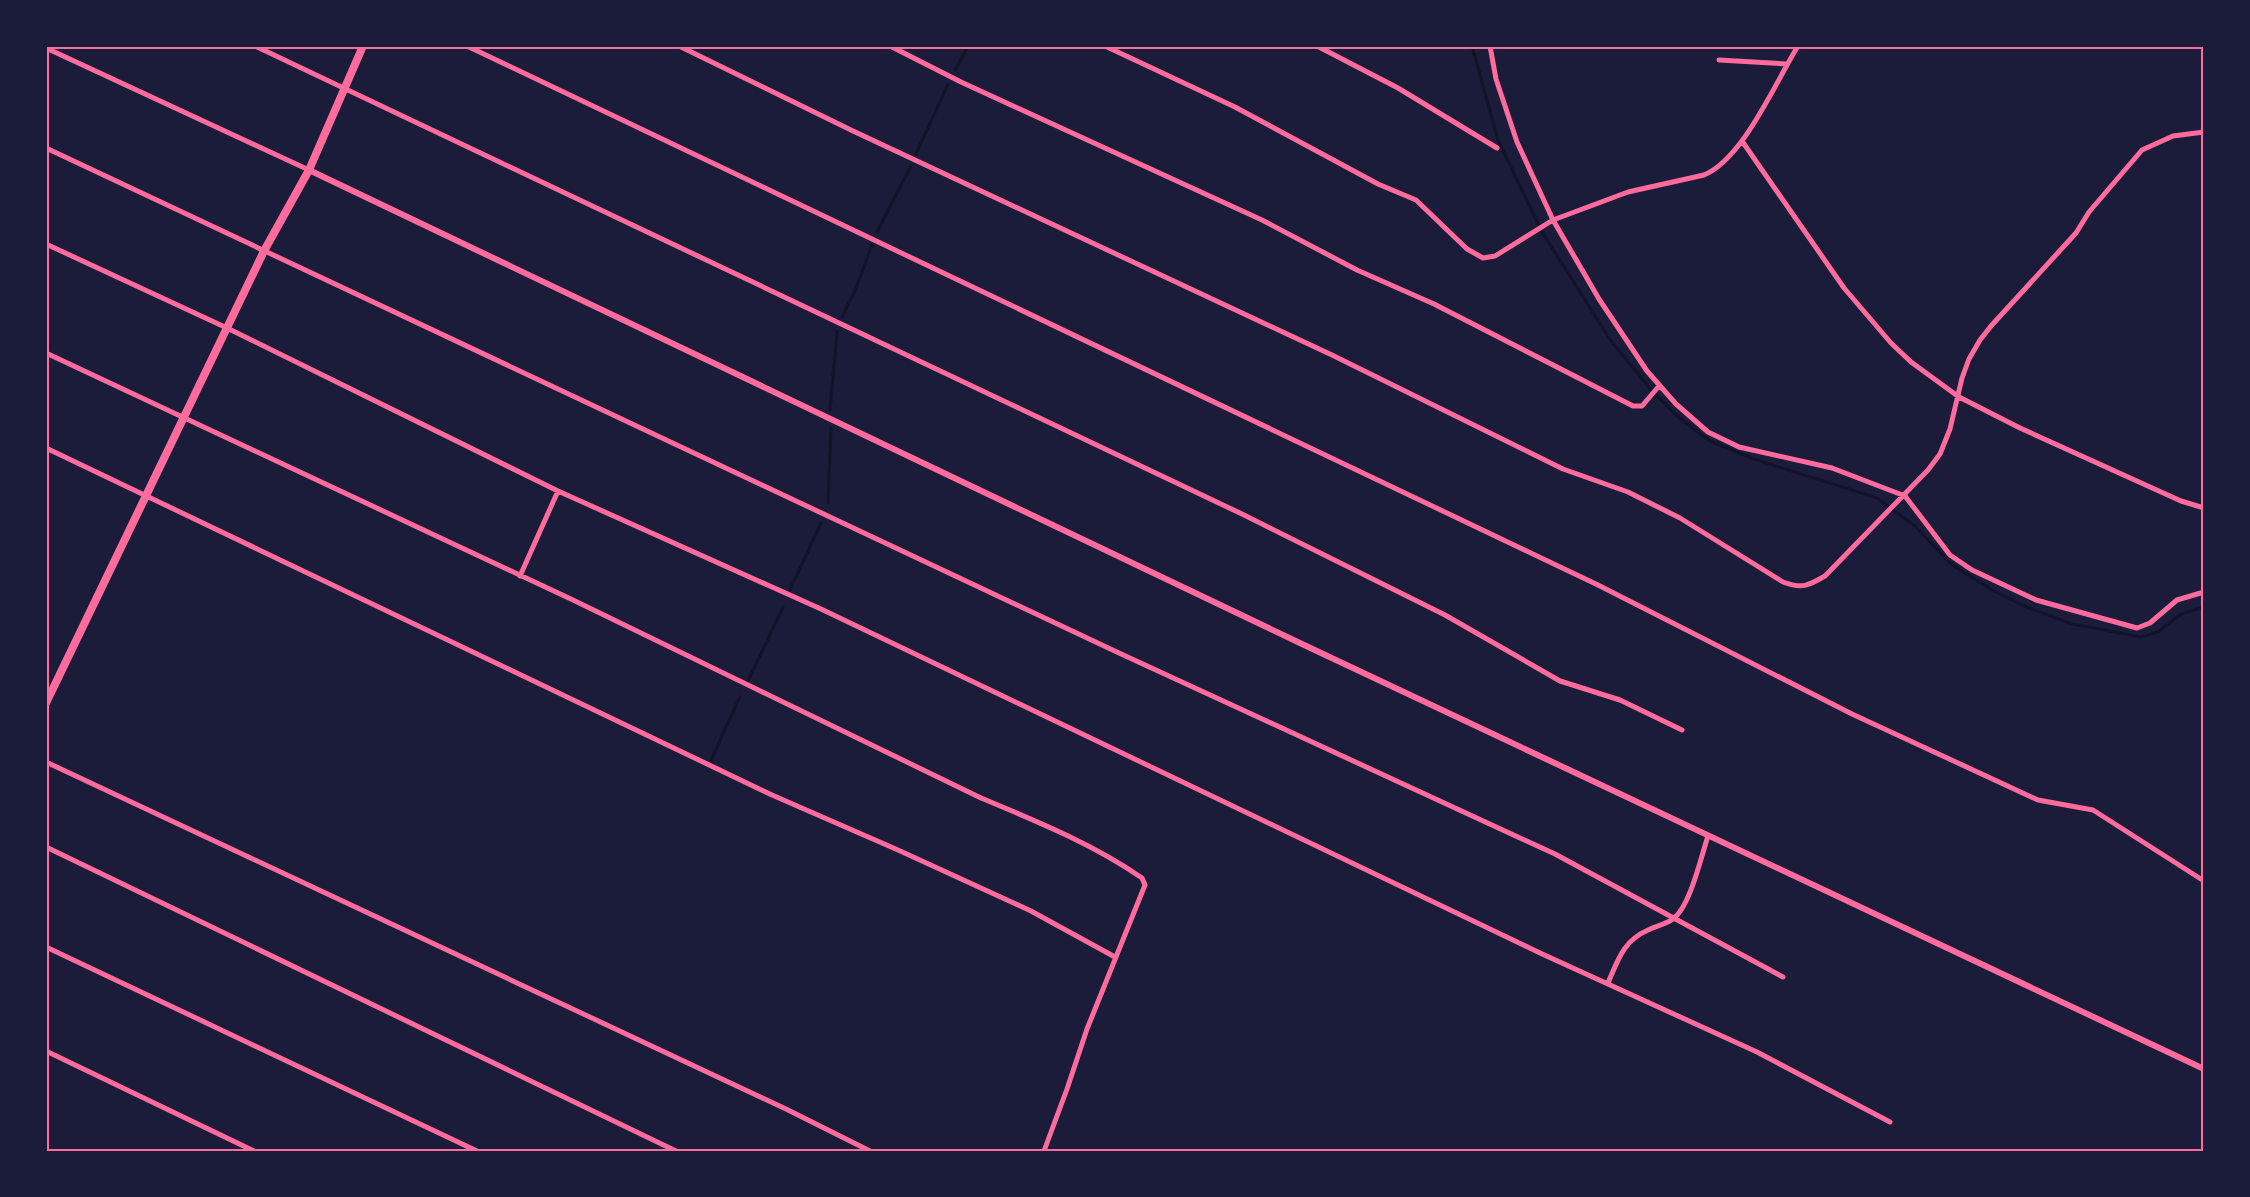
<svg xmlns="http://www.w3.org/2000/svg" width="2250" height="1197" viewBox="0 0 2250 1197" font-family="Quicksand,sans-serif">
	<rect width="100%" height="100%" fill="#1b1b3a"/>
	<g fill="none" stroke-linecap="round" stroke-linejoin="round">
		<!-- stream -->
		<path stroke="#12122b" stroke-width="3" d="M1472 46 1498 140 1538 224
			M955 70 968 46
			M916 154 948 84
			M877 232 911 166
			M1542 232 1611 341 1652 391 1677 416 1710 441 1754 459 1877 498 1915 526 1951 564 1992 590 2024 606 2072 624 2141 637 2158 632 2181 614 2204 607
			M842 317 855 291 872 245
			M830 410 837 331
			M828 503 831 428
			M790 590 821 523
			M748 681 783 607
			M711 760 740 697"/>
		<!-- minor -->
		<path stroke="#ff6b9d" stroke-width="5" d="M255 46 1242 514 1445 615 1560 681 1620 700 1682 730
			M467 46 1598 585 1852 714 2038 800 2093 810 2204 881
			M679 46 853 131 1332 355 1563 469 1628 492 1680 518 1783 582C1802 589 1808 586 1825 576L1928 470 1940 454 1950 429 1962 378 1969 359 1980 340 1991 326 2076 233 2089 212 2142 150 2173 136 2204 132
			M890 46 961 82 1262 220 1357 270 1434 304 1633 406H1642L1659 386
			M1105 46 1235 107 1378 184 1416 200 1467 249 1483 258 1495 256 1553 220 1628 192 1704 175C1743 159 1775 83 1798 46
			M1317 46 1398 88 1497 148
			M1490 46 1496 79 1517 142 1553 220 1599 299 1647 371 1676 404 1708 432 1739 447 1832 468 1905 496 1950 555 1972 570 2036 600 2137 628 2150 623 2177 600 2204 592
			M46 48 309 170
			M1719 60 1787 64
			M1742 141 1844 288 1891 343 1911 362 1959 397 2020 428 2181 501 2204 508
			M46 148 1119 653 1555 854 1783 977
			M46 244 227 328 558 491 821 609 1540 953 1757 1052 1890 1122
			M46 353 573 600 981 798C1036 821 1093 844 1142 878L1145 885 1087 1029 1067 1089 1044 1151
			M46 448 772 795 898 850 1031 911 1115 957
			M520 576 558 491
			M46 762 786 1109 870 1151
			M46 847 676 1151
			M46 947 477 1151
			M1608 983C1618 960 1623 941 1648 930 1656 926 1666 924 1673 919 1690 907 1701 857 1708 836
			M46 1051 254 1151"/>
		<!-- tertiary -->
		<path stroke="#ff6b9d" stroke-width="6" d="M309 170 1302 644 2204 1069"/>
		<!-- primary -->
		<path stroke="#ff6b9d" stroke-width="8" d="M46 703 264 251 309 170 363 46"/>
	</g>
	<!-- border -->
	<rect width="2250" height="1197" fill="none" stroke="#1b1b3a" stroke-width="95"/>
	<rect x="48" y="48" width="2154" height="1102" fill="none" stroke="#ff6b9d" stroke-width="2"/>
</svg>
